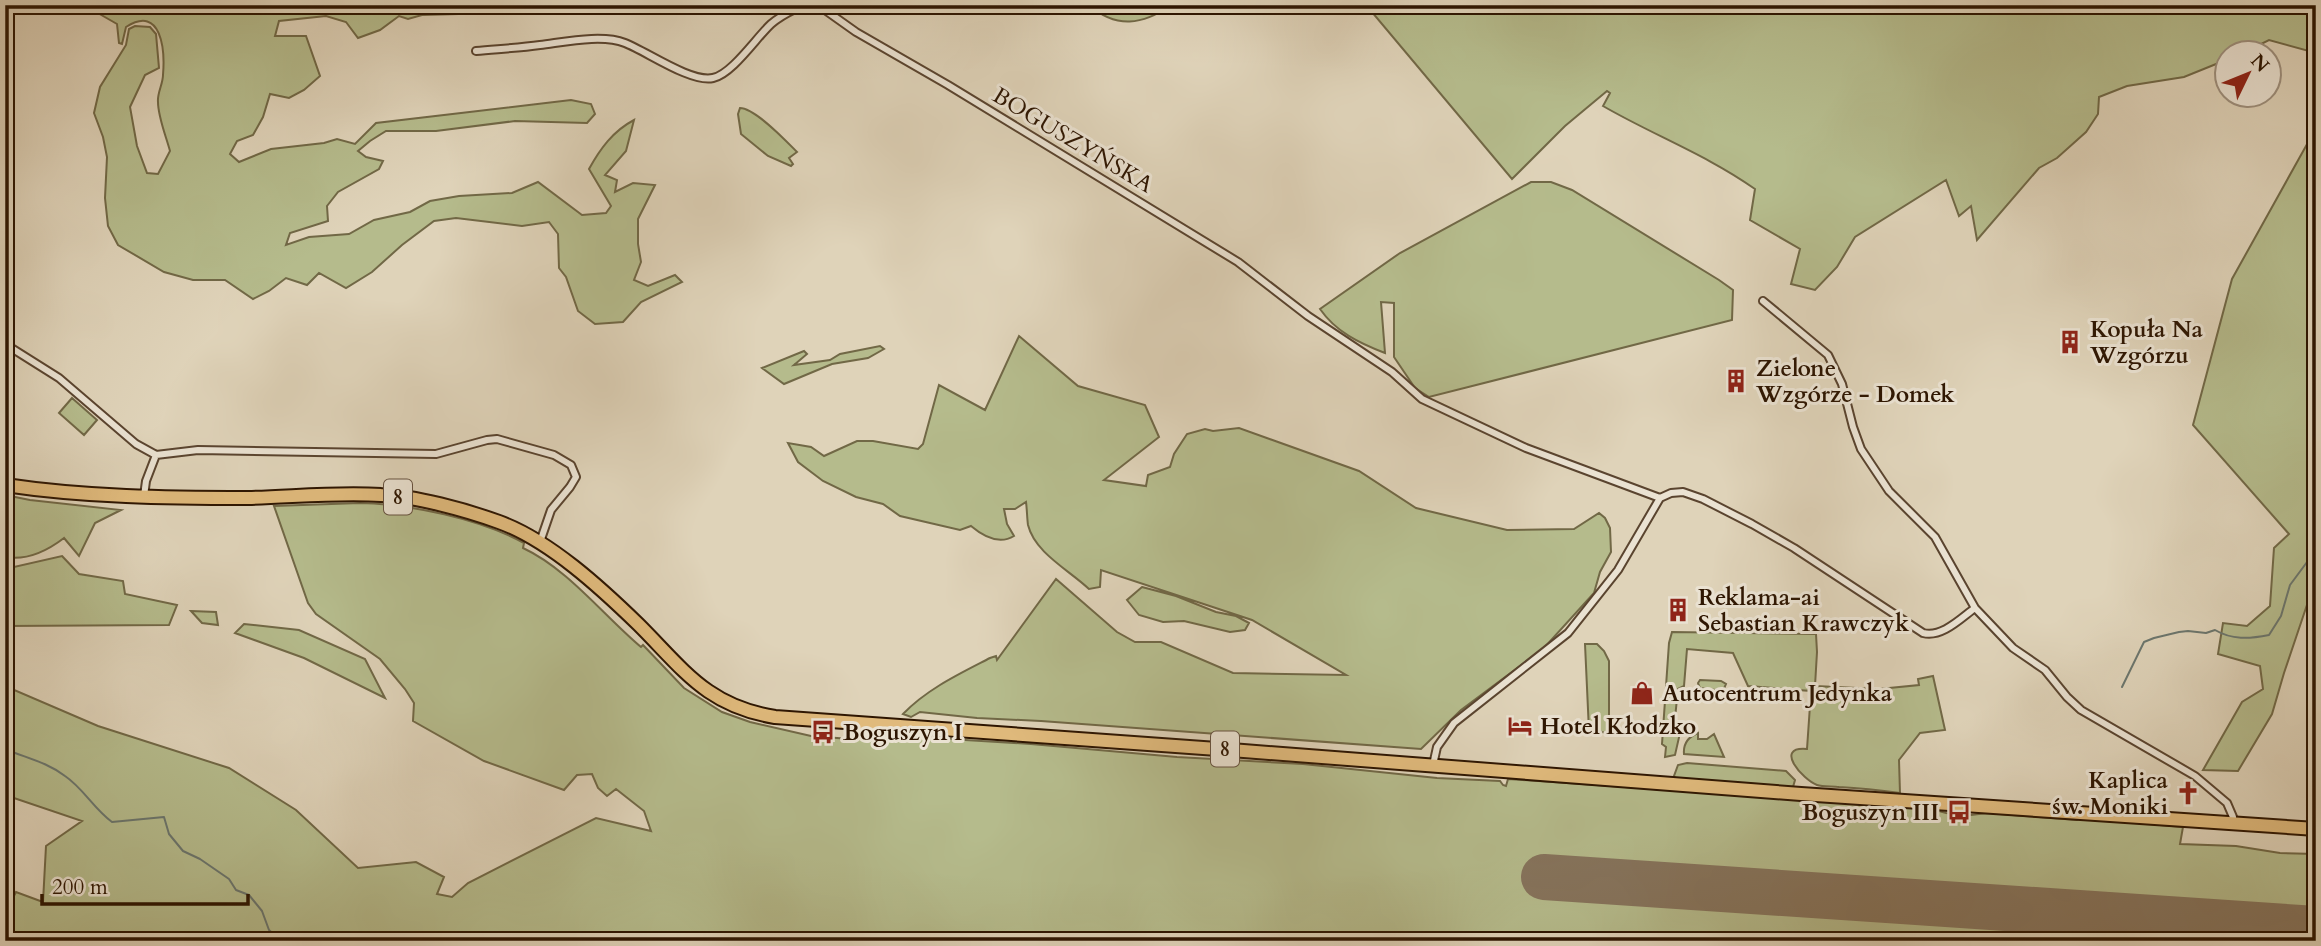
<svg xmlns="http://www.w3.org/2000/svg" width="2321" height="946" viewBox="0 0 2321 946" font-family="Cardo,serif">
	<rect width="100%" height="100%" fill="#dfd3b9"/>
	<filter id="stains"><feTurbulence type="fractalNoise" baseFrequency=".00286" numOctaves="4"/><feColorMatrix values="0 0 0 0 .2 0 0 0 0 .09 0 0 0 0 .02 0 0 0 .5 -.17"/></filter>
	<radialGradient id="worn" r=".72"><stop offset=".6" stop-color="#630" stop-opacity="0"/><stop offset="1" stop-color="#630" stop-opacity=".3"/></radialGradient>
	<!-- green -->
	<path fill="#b5bb8c" stroke="#716846" stroke-width="2" d="M84 5H466L460 7 458 14 422 15 408 19 399 16 380 30 358 38 346 22 326 16 279 21 275 36H306L320 76 304 90 289 98 270 94 263 117 253 135 237 141 230 154 239 162 271 149 324 143 337 139 355 144 376 123 571 100 591 104 595 114 587 123 515 121 436 131H386L370 141 358 151 366 157 383 161 379 169 338 192 327 206 328 221 290 233 286 245 309 237 349 234 374 220 410 212 430 201 459 196 512 193 538 182 582 215 606 213 611 206 589 169C600 149 613 131 634 120L626 151 605 175 617 180 615 192 633 183 655 185 638 219V244L641 262 634 280 648 286 675 275 682 282 641 302 623 322 595 324 578 311 566 277 559 268 558 234 549 222 522 226 456 218 434 221 402 245 372 272 346 288 319 273 307 285 286 278 269 291 253 299 225 280H193L164 272 118 245 108 226 105 198 107 157 103 137 94 113 100 87 126 45 129 29 135 26 150 27 156 34 159 68 145 75 130 107 137 146 147 173 158 174 170 151C166 136 158 117 158 102 157 93 163 84 163 75 165 51 162 4 126 27L122 44 119 43 117 24Z
		M1089 5H1171C1143 25 1116 29 1089 5Z
		M1366 5H2316V53L2269 40 2245 52H2226V60L2184 77 2127 86 2099 97 2098 114 2086 132 2057 158 2039 168 1977 240 1971 206 1959 216 1946 180 1855 237 1837 267 1815 290 1791 284 1800 249 1750 220 1755 189C1707 155 1653 135 1603 106L1610 93 1607 91 1565 126 1512 179Z
		M740 108C755 108 786 141 797 152L789 158 793 164 791 166 768 156 741 134 738 114Z
		M2316 128V589L2312 590 2284 673 2272 714 2238 771 2203 770 2242 702 2263 689 2260 666 2218 654 2223 623 2247 626 2270 606 2274 548 2289 534 2193 425 2232 279Z
		M1531 182H1551L1572 190 1719 280 1733 290 1732 320 1429 397 1415 388 1394 357V303L1381 302 1385 353C1359 343 1336 332 1320 309L1400 253Z
		M1019 336 1078 386 1145 405 1159 437 1104 480 1146 486 1148 475 1170 467 1174 454 1187 434 1205 429 1213 431 1239 428 1359 471 1416 508 1507 530 1574 529 1599 513 1605 518 1610 528 1611 552 1600 572 1594 593 1544 648 1461 710 1421 749 1041 721 977 718 920 712 911 717 903 714C927 689 959 674 990 658L996 656 997 660 1056 579 1117 632 1135 642H1161L1233 673 1346 675 1252 620 1101 570 1100 587 1089 589C1069 570 1035 553 1028 525 1027 518 1027 509 1026 502L1015 509H1004L1007 524 1014 536C999 545 984 537 971 526L960 530 900 516 883 504 856 497 823 481 798 462 788 443 811 447 824 456 857 441H873L918 449 923 444 939 385 985 410Z
		M880 346 884 349 868 358 832 364 784 384 762 368 804 351 807 354 794 365 830 360 840 354Z
		M72 398 97 420 84 435 59 413Z
		M5 495 30 500 121 510 95 523 79 556 64 538C47 551 27 561 5 557Z
		M360 503C410 504 480 519 524 543L523 548C568 569 603 615 641 647L643 645 684 688 722 712 750 722 811 736 850 739 900 736 1031 744 1177 757 1303 764 1437 778 1500 781 1503 785 1506 786 1508 779 1928 808 1946 813 1971 815 1987 813 2077 820 2079 818 2183 827 2180 844 2236 846 2280 853 2316 854V941H5V913L16 892 43 902 46 846 82 821 5 795V686L98 726 229 768 296 810 358 868 416 862 444 877 437 894 452 897 468 883 596 818 651 831 644 811 616 789 607 796 598 788 592 774 577 775 564 790 484 761 413 721 414 703 405 689 380 659 316 614 308 603 274 506Z
		M62 556 79 574 123 581 125 594 177 605 169 625 5 626V569Z
		M1142 587 1176 596 1216 612 1236 616 1249 623 1245 630 1230 632 1184 621 1163 622 1139 615 1127 600Z
		M191 611 216 612 218 625 202 623Z
		M244 624 299 630 365 659 385 698 304 658 235 633Z
		M1672 632 1816 634 1817 652 1815 686 1879 689 1919 685 1918 679 1933 676 1945 730 1920 733 1899 760 1900 793C1879 790 1859 788 1839 787 1833 786 1823 787 1817 785 1803 780 1773 746 1807 749L1811 691 1748 686 1733 653 1687 649 1684 686 1678 689 1674 728 1680 733 1675 755 1665 757 1666 747 1662 744 1669 643Z
		M1585 644H1597L1604 651 1609 661V733L1589 731Z
		M1700 680 1721 681 1726 684 1723 691 1700 688 1698 683Z
		M1698 733V739H1707L1714 734 1724 757 1684 754C1683 743 1688 737 1698 733Z
		M1687 763 1786 771 1795 780 1793 787 1789 789 1676 780 1674 776 1678 765Z"/>
	<g fill="none" stroke-linecap="round" stroke-linejoin="round">
		<!-- stream -->
		<path stroke="#6b766e" stroke-width="2" d="M2122 687 2144 642 2154 638 2179 632 2188 631 2206 633 2215 630C2232 640 2249 639 2269 635L2281 616 2290 585 2310 558 2316 554
			M5 749C26 758 47 762 65 776 83 788 94 809 112 822L164 817 169 834 183 851 200 859 229 879 236 890 249 895 262 911 269 930 281 941"/>
		<!-- runway -->
		<path stroke="#86745d" stroke-width="46" d="M1544 877 2316 929"/>
		<!-- street casing -->
		<g stroke="#5a442f" stroke-width="10">
			<path id="street" d="M818 5 856 32 948 85 1238 262 1308 316 1392 372 1422 399 1526 448 1660 498 1671 493 1683 492 1703 499 1752 524 1794 548 1923 633C1942 638 1961 618 1975 608
				M476 51C497 49 519 48 540 45 565 42 602 34 625 43 646 51 691 83 713 78 732 74 756 38 771 24 781 15 791 11 803 5
				M1763 301 1828 355 1842 384 1853 427 1861 449 1889 491 1935 537 1975 608 2013 648 2045 670 2067 697 2081 710 2195 776 2227 803 2233 817V824
				M5 344 59 378 136 444 156 455
				M144 496 146 481 156 455 198 450 436 454 487 440 497 439 554 455 571 465 576 477 570 487 551 510 540 542
				M1433 765 1437 747 1454 723 1568 633 1618 570 1660 498"/>
		</g>
		<!-- highway casing -->
		<g stroke="#2d1501" stroke-width="16">
			<path id="highway" d="M5 485C85 497 167 498 248 498 292 497 337 492 381 495 415 496 466 510 499 522 549 540 601 588 639 625 684 670 707 706 775 717L1231 750 1801 794 2316 829"/>
		</g>
		<!-- street -->
		<use href="#street" stroke="#eae2d2" stroke-width="6"/>
		<!-- highway -->
		<use href="#highway" stroke="#e0ba7c" stroke-width="12"/>
	</g>
	<!-- icons -->
	<defs>
		<g id="building-bare" transform="scale(1.89)"><path d="M-4-6H4V6H1V3H-1V6H-4ZM-2.5-4.3h1.7v1.8h-1.7ZM.8-4.3h1.7v1.8H.8ZM-2.5-1h1.7V.8h-1.7ZM.8-1h1.7V.8H.8Z" fill="#8f2418" stroke="#eae2d2" stroke-width="2.5" paint-order="stroke"/></g>
		<g id="shop-bare" transform="scale(1.89)"><path d="M-5-2.5h2.3a2.7 3.5 0 0 1 5.4 0H5L5.5 6h-11ZM-1.5-2.5h3a1.5 2.3 0 0 0-3 0Z" fill="#8f2418" stroke="#eae2d2" stroke-width="2.5" paint-order="stroke"/></g>
		<g id="hotel-bare" transform="scale(1.89)"><path d="M-6-4.5h1.5V1H6V5H4.5V3h-9V5H-6ZM-4 0a1.8 1.8 0 1 1 3.6 0ZM.5 0V-2.5h3Q6-2.5 6 0Z" fill="#8f2418" stroke="#eae2d2" stroke-width="2.5" paint-order="stroke"/></g>
		<g id="bus-bare" transform="scale(1.89)"><path d="M-5-6H5V4H4V6H2V4H-2V6H-4V4H-5ZM-3.5-4V0h7V-4ZM-3.5 1.2v1.5H-2V1.2ZM2 1.2v1.5H3.5V1.2Z" fill="#8f2418" stroke="#eae2d2" stroke-width="2.5" paint-order="stroke"/></g>
		<g id="church-bare" transform="scale(1.89)"><path d="M-1.2-6h2.4v3.5h3.3v2.4h-3.3V6h-2.4V-.1h-3.3v-2.4h3.3Z" fill="#8f2418" stroke="#eae2d2" stroke-width="2.5" paint-order="stroke"/></g>
	</defs>
	<g fill-rule="evenodd">
		<use href="#building-bare" x="2070" y="342"/>
		<use href="#building-bare" x="1736" y="381"/>
		<use href="#building-bare" x="1678" y="610"/>
		<use href="#shop-bare" x="1642" y="693"/>
		<use href="#hotel-bare" x="1520" y="726"/>
		<use href="#bus-bare" x="823" y="732"/>
		<use href="#church-bare" x="2188" y="793"/>
		<use href="#bus-bare" x="1959" y="812"/>
	</g>
	<g text-anchor="middle" dominant-baseline="central" stroke-width="6" stroke-linejoin="round" paint-order="stroke">
		<!-- shield labels -->
		<g fill="#eae2d2" stroke="#665240" stroke-width="2">
			<rect x="384" y="479.5" width="28" height="35" rx="5"/>
			<rect x="1211" y="731.5" width="28" height="35" rx="5"/>
		</g>
		<g font-size="21" font-weight="bold" fill="#2d1501">
			<text x="398" y="497">8</text>
			<text x="1225" y="749">8</text>
		</g>
		<!-- street labels -->
		<g font-size="23" fill="#2d1501" stroke="#eae2d2">
			<text transform="translate(1073 140) rotate(31)">BOGUSZYŃSKA</text>
		</g>
		<!-- poi labels -->
		<g font-size="23" font-weight="bold" fill="#2d1501" stroke="#eae2d2" text-anchor="start">
			<text x="2090" y="329">Kopuła Na<tspan x="2090" dy="26">Wzgórzu</tspan></text>
			<text x="1756" y="368">Zielone<tspan x="1756" dy="26">Wzgórze - Domek</tspan></text>
			<text x="1698" y="597">Reklama-ai<tspan x="1698" dy="26">Sebastian Krawczyk</tspan></text>
			<text x="1662" y="693">Autocentrum Jedynka</text>
			<text x="1540" y="726">Hotel Kłodzko</text>
			<text x="843" y="732">Boguszyn I</text>
			<text x="2168" y="780" text-anchor="end">Kaplica<tspan x="2168" dy="26">św. Moniki</tspan></text>
			<text x="1939" y="812" text-anchor="end">Boguszyn III</text>
		</g>
	</g>
	<!-- margin -->
	<rect width="2321" height="946" fill="none" stroke="#dfd3b9" stroke-width="28"/>
	<rect x="7" y="7" width="2307" height="932" fill="none" stroke="#2d1501" stroke-width="3.5"/>
	<rect x="14" y="14" width="2293" height="918" fill="none" stroke="#2d1501" stroke-width="2"/>
	<!-- north arrow -->
	<g transform="translate(2248 74) rotate(47)"><circle r="33" fill="#eae2d2" stroke="#9e907e" stroke-width="2"/>
	<path d="M0-5L12 26L0 18L-12 26Z" fill="#8f2418"/>
	<text y="-10" font-size="19" font-weight="bold" text-anchor="middle" fill="#2d1501">N</text>
	</g>
	<!-- scale -->
	<path d="M42 894v10h206v-10" fill="none" stroke="#2d1501" stroke-width="3.5"/>
	<text x="52" y="894" font-size="21" fill="#2d1501" stroke="#eae2d2" stroke-width="5" paint-order="stroke">200 m</text>
	<rect width="100%" height="100%" filter="url(#stains)"/>
	<rect width="100%" height="100%" fill="url(#worn)"/>
</svg>
